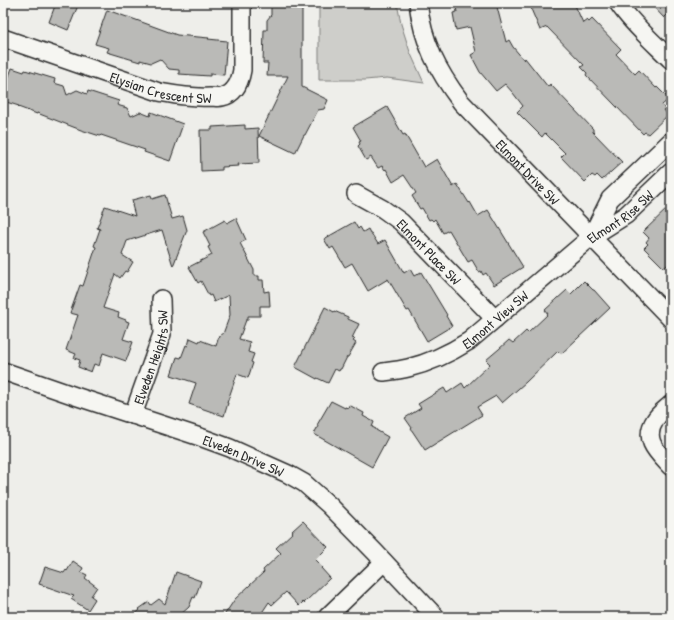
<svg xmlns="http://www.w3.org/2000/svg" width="674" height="620" viewBox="0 0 674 620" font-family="'Patrick Hand',sans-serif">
	<rect width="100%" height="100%" fill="#eeeeea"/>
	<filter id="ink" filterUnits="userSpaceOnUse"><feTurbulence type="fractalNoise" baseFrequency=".025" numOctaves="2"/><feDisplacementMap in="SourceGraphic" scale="8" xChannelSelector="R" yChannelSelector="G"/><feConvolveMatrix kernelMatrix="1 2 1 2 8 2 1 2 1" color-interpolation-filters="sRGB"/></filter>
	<g filter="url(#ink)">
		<!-- green -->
		<path fill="#cececa" stroke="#7c7c7a" d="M319 3H397L401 24 410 52 424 83 387 78 365 80H319Z"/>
		<!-- building -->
		<path fill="#babab7" stroke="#2b2b2b" d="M56 3H79L68 30 49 22Z
			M271 3H302V87L328 100 324 109 318 110 305 135H304L295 153 259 136 288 76H267L268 63H263L264 30H267V20L271 15Z
			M455 3H496L506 42 509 40 513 47 524 60 525 58 548 87 550 84 593 129V132L622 162 602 180 597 175 595 177 592 175 585 182 561 157 565 153 545 133 542 137 517 112 523 106 513 93 505 84 496 91 480 72 471 55 476 52 470 27 456 30 453 13 457 12Z
			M545 3H574L583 23 587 20 589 22 592 19 621 49 616 54 635 74 639 70 656 88 657 87 669 99 662 105 665 109 664 110 668 115 648 134 645 132 643 134 586 75 587 73 581 67 584 65 547 27 540 30 531 9Z
			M650 3H671V11L664 18Z
			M107 10 127 17H128L177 35 209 38 208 39 227 41 224 75 210 74V76L179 74V70L169 69 160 59 151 63 140 60V62L107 52 109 48 95 44Z
			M12 68 24 72 25 70 55 79 54 83 64 86 67 95 77 90 87 94 88 91 119 101 117 105 127 108 131 116 140 112 150 116 151 112 183 124 170 161 144 152 145 150 101 135 100 136 81 130 37 113V114L18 107 19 106 3 101V92Z
			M387 107 403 135 405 134 424 167 437 159 453 187 457 184 469 203 470 202 478 216 488 210 523 267 494 285 486 273 483 275 481 271 479 272 472 260 468 262 449 230 443 233 435 219 433 221 431 219 429 220 422 208 420 209 412 196 416 193 404 175 393 182 386 169 385 170 382 166 378 168 371 157 366 160 358 146 360 144 359 142 361 141 353 127Z
			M245 125V129L258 128 259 163 238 164 239 166 222 167V170L201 171 200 130H212V127Z
			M151 195 152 199 165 195 172 219 183 216 187 230 173 266 162 230 127 241 122 255 133 262 127 272 125 271 120 278 115 274 103 308 119 313 118 317 126 320V321L129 322 123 339 133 342 126 361 103 353 99 366 94 364 91 372 78 367 80 360 74 358 76 354 66 350 78 315 70 313 80 285 83 286 96 247 94 246 100 229 97 228 105 206 135 216 132 205H133L132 200Z
			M671 205V261L664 268 644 248 648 244 646 242 649 238 643 232Z
			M236 218 246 240 240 243 254 270V276H259V280H263L264 292 269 291 270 306H260V316H248V320H246L239 339 250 342 249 344 250 345 248 352 254 354 251 362 253 363 248 378 237 374 227 403H228L224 416 189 404 196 383 171 375 177 357 181 358 186 345 188 346 190 338 199 342 200 340 216 346 219 336 220 337 221 334H223L230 315 229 295 214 302 211 295 209 296 201 281 198 283 189 267 212 255 208 247 210 246 203 232 225 220 227 223Z
			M354 222 358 229 360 227 363 232 368 229 370 233H371L378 244 385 240 404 273 410 269 414 276 421 272 447 315 446 316 452 326 427 341 409 310 407 311 388 279 368 291 352 263 345 267 333 247 330 249 324 239Z
			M584 281 593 290H594L610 308 561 354 558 351 526 382 502 403 496 396 477 407 482 415 425 450 411 429 412 428 405 418 421 408 418 404 444 388 447 393 462 383 465 388 490 364 486 360 499 349 509 340 513 343 526 331 528 333 548 314 545 310 557 299 567 290 571 294Z
			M325 307 334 312V311L348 317V319L359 324 352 338 355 339 353 341 356 343 348 357H347L341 369H340L339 371 335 369 328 383 317 378V379L295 367Z
			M331 401 345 408V407L348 408 349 405 364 413 363 416 374 422 372 427 376 429V430L388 437 372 467 314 434 318 426 317 425Z
			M303 521 328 547 315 560 322 567 321 568 330 578 304 603 303 602 299 606 286 592 272 605 269 602 259 617H223L235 599 264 572 263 570 281 553 276 548 293 532 292 531Z
			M73 561 83 568 81 572 87 575 85 578 97 587 91 596 95 599 88 610 71 599 74 596 39 584 45 567 64 573 66 570 67 571Z
			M176 572 201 581 195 598 193 597 189 607 179 616V617H132L140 610 139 609 149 602 151 605 159 599 165 604Z"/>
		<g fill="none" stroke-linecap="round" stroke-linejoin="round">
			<!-- minor casing -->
			<g stroke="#2b2b2b" stroke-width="20">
				<g id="minor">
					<path id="s1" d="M418 3C423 43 437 70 461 102L671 319"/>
					<path d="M618 3C632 24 654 43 671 60"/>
					<path id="s2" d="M3 38 159 92C176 95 192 98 210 97 214 97 219 98 222 97 235 94 240 82 242 70V3"/>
					<path id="s3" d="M356 194 383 209 401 222 495 319"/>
					<path d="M591 237 610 199 671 141"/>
					<path id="s4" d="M3 371 78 397 200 437 230 448 288 474 304 483 329 505 375 552 436 617"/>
					<path id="s5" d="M383 372C391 371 400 370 408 368 429 363 450 353 469 341L591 237 626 215 671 172"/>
					<path d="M671 404C666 409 658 414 655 420 642 440 658 453 671 467"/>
					<path id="s6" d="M133 415 162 334 161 299"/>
					<path d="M327 617 384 562"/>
				</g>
			</g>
			<!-- minor -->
			<use href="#minor" stroke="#f6f6f2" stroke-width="17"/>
		</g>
	</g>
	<g text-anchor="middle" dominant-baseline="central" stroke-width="3" stroke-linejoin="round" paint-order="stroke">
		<!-- street labels -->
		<g font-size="14" fill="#2b2b2b" stroke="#f6f6f2">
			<text stroke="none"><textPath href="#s2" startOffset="166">Elysian Crescent SW</textPath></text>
			<text stroke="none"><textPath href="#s1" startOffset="206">Elmont Drive SW</textPath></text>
			<text stroke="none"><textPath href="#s5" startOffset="288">Elmont Rise SW</textPath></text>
			<text stroke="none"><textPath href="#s3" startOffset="94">Elmont Place SW</textPath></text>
			<text stroke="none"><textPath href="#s5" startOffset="126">Elmont View SW</textPath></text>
			<text stroke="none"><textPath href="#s6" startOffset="61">Elveden Heights SW</textPath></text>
			<text stroke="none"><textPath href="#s4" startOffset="255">Elveden Drive SW</textPath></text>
		</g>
	</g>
	<!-- margin -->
	<rect width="674" height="620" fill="none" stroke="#f6f6f2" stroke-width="16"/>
	<rect x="8" y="8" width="658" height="604" fill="none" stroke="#2b2b2b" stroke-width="1.5" filter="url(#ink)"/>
</svg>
